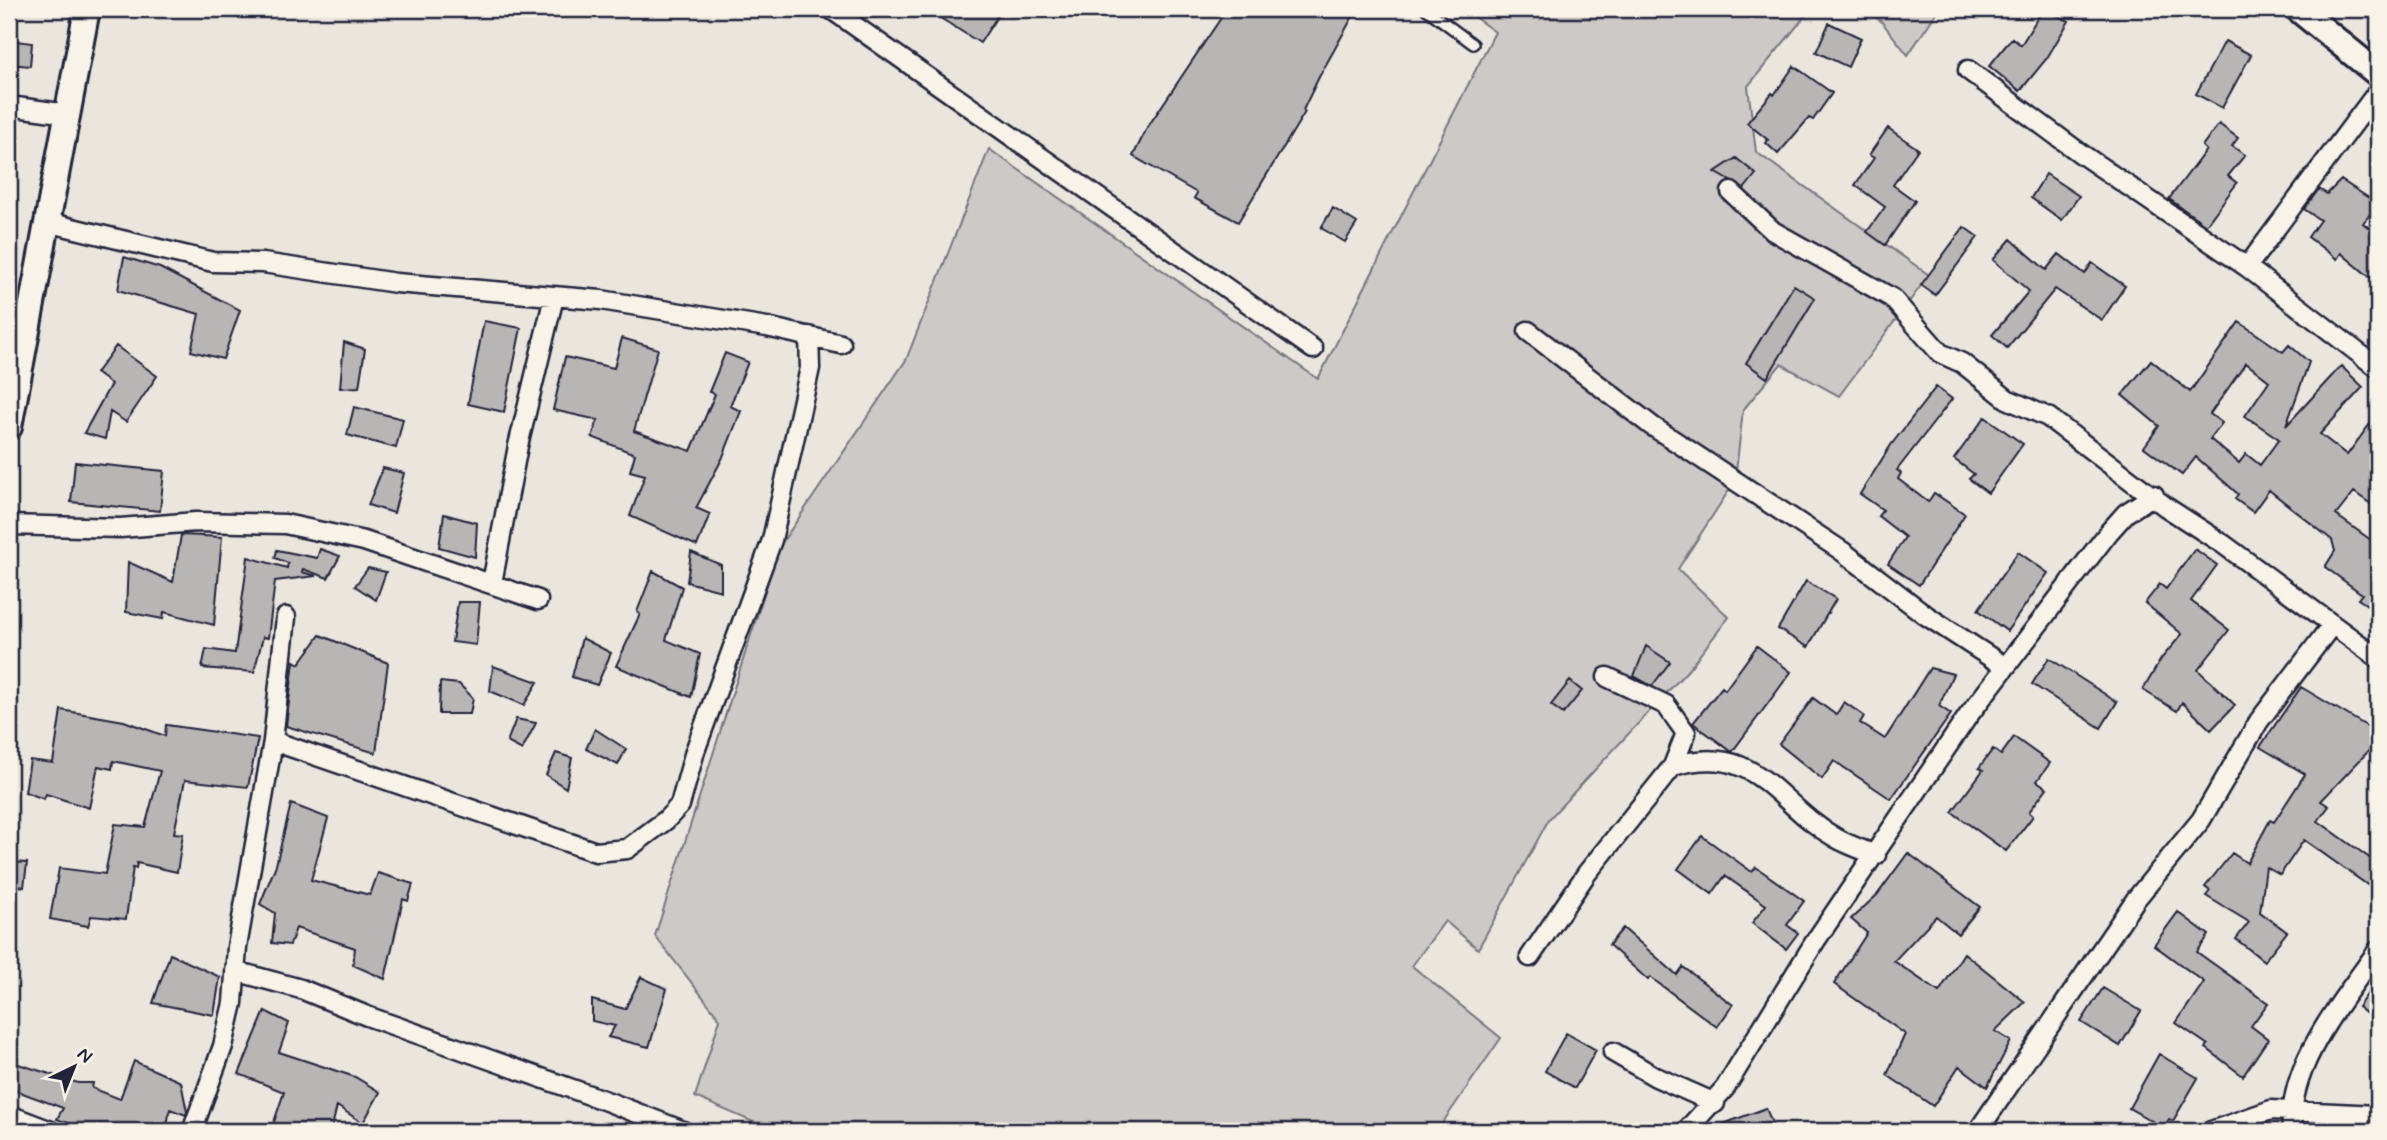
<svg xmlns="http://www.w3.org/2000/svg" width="2387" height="1140" viewBox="0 0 2387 1140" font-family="Mynerve,sans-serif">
	<rect width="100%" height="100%" fill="#eae6de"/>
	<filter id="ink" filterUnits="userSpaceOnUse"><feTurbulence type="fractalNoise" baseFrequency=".0143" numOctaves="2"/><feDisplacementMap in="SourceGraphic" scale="14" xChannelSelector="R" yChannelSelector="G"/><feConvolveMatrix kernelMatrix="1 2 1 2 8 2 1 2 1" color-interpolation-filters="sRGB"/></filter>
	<g filter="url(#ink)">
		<!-- green -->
		<path fill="#cdc9c6" stroke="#787680" stroke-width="2" d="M1463 9H1811L1748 86 1756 152 1929 275 1839 396 1781 364 1743 410 1735 481 1678 569 1729 617 1688 670 1549 819 1478 949 1445 921 1412 966 1501 1038 1441 1125 1454 1131H774L695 1097 720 1019 655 936 779 547 906 360 989 149 1318 379 1495 32Z
			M1862 9H1939L1908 55 1881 21Z"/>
		<!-- building -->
		<path fill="#b8b6b5" stroke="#22223b" stroke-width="2" fill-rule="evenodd" d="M926 9H1002L980 43Z
			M1227 9H1357L1319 77 1303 110 1305 112 1238 222 1194 198 1197 193 1133 156 1147 128Z
			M2043 9 2069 21 2047 58 2020 91 1989 66 2012 38 2021 45Z
			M1829 23 1861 38 1848 67 1816 52Z
			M9 40 32 43 30 66 9 64Z
			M2225 41 2251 55 2222 108 2196 94Z
			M1794 66 1832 93 1813 120 1809 118 1778 154 1766 143 1768 140 1747 123 1772 93 1774 95Z
			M2219 124 2238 138 2232 146 2245 155 2228 176 2237 183 2206 225 2169 199 2206 150 2202 146Z
			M1888 128 1918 149 1893 185 1915 201 1885 245 1867 232 1885 207 1855 185 1874 158 1869 155Z
			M1736 158 1756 174 1744 189 1715 172Z
			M2046 174 2079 196 2062 220 2031 198Z
			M2341 180 2378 204 2363 223 2378 235V284L2341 253 2337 259 2308 237 2320 220 2304 209 2319 189 2327 194Z
			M1333 208 1357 223 1345 242 1321 228Z
			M1964 227 1978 237 1935 295 1921 285Z
			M2011 239 2046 270 2059 254 2085 274 2092 263 2125 286 2102 320 2055 289 2007 348 1992 335 2029 291 1993 260Z
			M124 257 160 268 240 310 223 359 191 351 199 314 118 290Z
			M1794 285 1815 298 1767 378 1746 363Z
			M484 321 521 328 504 412 468 404Z
			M2239 322 2283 352 2289 345 2309 362 2286 426 2341 366 2363 387 2320 434 2347 455 2378 413V509L2354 492 2336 515 2378 545V612L2358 599 2362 594 2325 567 2335 551 2332 540 2269 490 2253 512 2235 499 2238 494 2196 457 2182 475 2144 447 2159 426 2122 395 2151 360 2190 392ZM2246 363 2269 381 2245 416 2279 439 2260 465 2246 454 2239 463 2210 439 2222 423 2210 414Z
			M622 338 658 349 634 431 691 451 715 394 709 392 725 353 748 362 730 406 741 411 722 459 696 508 710 514 697 546 630 516 645 475 630 471 635 454 592 437 598 420 553 410 565 357 614 368Z
			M344 342 365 349 359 387 340 388Z
			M116 346 157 376 126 422 110 412 105 439 84 433 111 384 96 373Z
			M1936 387 1952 399 1897 470 1901 473 1898 479 1928 502 1934 493 1965 514 1919 585 1888 564 1905 537 1878 516 1883 510 1860 494 1891 445Z
			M354 407 403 419 396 448 347 435Z
			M1985 417 2023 444 1988 493 1969 479 1974 474 1954 459Z
			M75 462 164 471 160 511 71 502Z
			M383 468 404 473 394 513 368 505Z
			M444 514 477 523 475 557 439 547Z
			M181 535 222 537 214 625 164 612 163 619 126 612 128 562 173 582Z
			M320 549 340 556 328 578 303 569 302 572 316 576 275 581 268 638 263 637 254 672 202 668 206 649 235 653 248 557 287 568 288 563 275 558 277 550 317 558Z
			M2195 549 2217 565 2191 601 2229 630 2198 670 2235 705 2211 730 2182 702 2177 711 2143 690 2161 659 2182 634 2145 603 2160 584 2166 589Z
			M691 552 721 565V591L687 582Z
			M2018 552 2048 573 2007 631 1978 610Z
			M368 568 386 572 376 600 355 586Z
			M653 571 682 587 666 640 700 654 691 697 616 666 640 614 637 612Z
			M1806 581 1836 599 1808 647 1778 629Z
			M458 602H480L476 645 452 642Z
			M320 635 388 663 376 753 286 726 294 661 299 664Z
			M582 638 611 653 597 685 572 677Z
			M1646 646 1670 662 1652 686 1634 676Z
			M1757 646 1791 672 1732 752 1693 723 1722 687 1725 690Z
			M2049 658 2117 702 2101 728 2032 684Z
			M493 666 538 682 524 705 490 691Z
			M1930 668 1953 674 1939 706 1951 714 1891 799 1834 761 1822 779 1779 744 1813 698 1836 715 1844 702 1864 716 1860 723 1885 739Z
			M1570 681 1582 691 1563 714 1551 705Z
			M440 682 459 684 473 698 470 714H439Z
			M2301 687 2378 733V741L2321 801 2329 806 2318 821 2378 864V873L2369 886 2304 840 2280 875 2266 867 2260 912 2287 932 2264 961 2236 939 2249 922 2206 896 2210 891 2205 887 2232 853 2247 863 2270 820 2274 822 2305 774 2260 747Z
			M61 710 124 721 165 736 166 725 258 738 248 787 185 780 174 833 183 834 177 872 137 863 136 868 133 867 126 919 91 916 88 926 50 919 59 868 105 874 115 824 145 827 160 771 113 761 112 769 98 766 89 808 46 794 44 799 25 792 30 760 53 763Z
			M516 719 536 723 522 750 507 742Z
			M595 729 626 749 618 765 586 749Z
			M2014 737 2050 763 2037 781 2047 788 2029 812 2033 816 2006 851 1952 812 1983 770 1979 768 1993 749 2001 755Z
			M556 753 572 758 566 788 546 775Z
			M291 804 328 818 311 880 370 895 378 873 413 884 408 901 403 899 385 979 353 965 355 948 296 928 290 945 272 943 275 913 260 904 276 865Z
			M1702 836 1752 872 1756 867 1804 901 1787 925 1798 933 1786 949 1752 923 1766 905 1725 876 1712 894 1678 869Z
			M1908 853 1980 907 1958 934 1936 916 1894 961 1939 992 1964 953 2025 1002 1995 1031 2011 1041 1987 1087 1959 1066 1933 1106 1887 1075 1905 1034 1834 984 1867 933 1851 919 1877 895Z
			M12 862 27 863 24 887 10 884Z
			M2178 912 2209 935 2197 952 2268 1003 2251 1026 2268 1039 2243 1076 2206 1048 2208 1045 2176 1023 2204 982 2154 945Z
			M1623 928 1677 975 1683 967 1733 1005 1717 1027 1650 977 1648 980 1609 945Z
			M170 954 220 977 214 1015 153 1003Z
			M641 977 667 989 649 1047 608 1037 615 1026 592 1021V1000L625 1009Z
			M2378 979V1010L2372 1018 2358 1007Z
			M2103 988 2141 1011 2120 1046 2081 1022Z
			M265 1011 289 1023 279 1052 355 1077 380 1092 363 1123 337 1106 331 1131H271L284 1092 239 1074Z
			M1566 1033 1596 1050 1575 1088 1545 1071Z
			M2159 1054 2198 1078 2173 1121 2169 1119 2164 1128 2129 1108Z
			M9 1061 78 1083H93L92 1088 120 1099 134 1061 181 1082 187 1112 186 1115 170 1109 166 1131H89L57 1119 63 1108 9 1088Z
			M1766 1108 1775 1131H1707V1130Z"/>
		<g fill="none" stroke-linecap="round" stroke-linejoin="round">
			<!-- lane casing -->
			<g stroke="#22223b" stroke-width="14">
				<path id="lane" d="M1426 9 1473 44"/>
			</g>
			<!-- street casing -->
			<g stroke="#22223b" stroke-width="23">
				<path id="street" d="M831 9 1313 349
					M1968 70 2080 153 2247 267 2378 368
					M9 106 68 114
					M1731 192 1773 231 1892 298 1940 353 1962 363 2007 399 2048 417 2166 507 2223 544 2378 658
					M47 222 213 262 263 263 396 283 601 300 767 327 841 344
					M2247 267 2378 91
					M1528 331 1652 426 1842 551 1927 616 2004 666
					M9 525 120 528 196 522 285 524 364 541 538 600
					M492 583 518 446 554 297
					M1607 677 1666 705 1686 733 1673 766
					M273 741 596 852 627 849 666 820 680 805 695 751 772 540 810 368 809 336
					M1530 957 1587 873 1673 766C1758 741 1774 803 1836 838 1848 845 1863 850 1876 855
					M235 971 301 989 367 1016 609 1102 683 1131
					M1613 1052 1656 1077 1715 1103
					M9 1115 51 1131
					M1980 1128 2136 899 2201 820 2259 721 2331 626
					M192 1131 223 1046 233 1003 237 947 273 741 286 617
					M1686 1131 1725 1088 1816 940 1968 716 2109 532 2126 513 2154 495
					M2211 1131 2271 1110 2378 1115
					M2292 1131C2287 1065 2342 1002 2378 950"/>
			</g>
			<!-- secondary casing -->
			<g stroke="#22223b" stroke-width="30">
				<path id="secondary" d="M2298 9 2378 74
					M9 427 87 9"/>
			</g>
			<!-- lane -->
			<use href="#lane" stroke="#f7f3e8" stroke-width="9"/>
			<!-- street -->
			<use href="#street" stroke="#f7f3e8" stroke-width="18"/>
			<!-- secondary -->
			<use href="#secondary" stroke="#f7f3e8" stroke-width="24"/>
		</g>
	</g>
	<!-- margin -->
	<rect width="2387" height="1140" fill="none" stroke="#f7f3e8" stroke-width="35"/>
	<rect x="18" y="18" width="2352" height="1105" fill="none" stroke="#22223b" stroke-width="2.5" filter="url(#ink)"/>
	<!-- north arrow -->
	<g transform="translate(74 1067) rotate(43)" stroke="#f7f3e8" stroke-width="5" paint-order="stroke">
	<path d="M0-5L12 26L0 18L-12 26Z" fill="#22223b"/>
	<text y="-10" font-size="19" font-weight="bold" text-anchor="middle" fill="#22223b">N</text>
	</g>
</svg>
